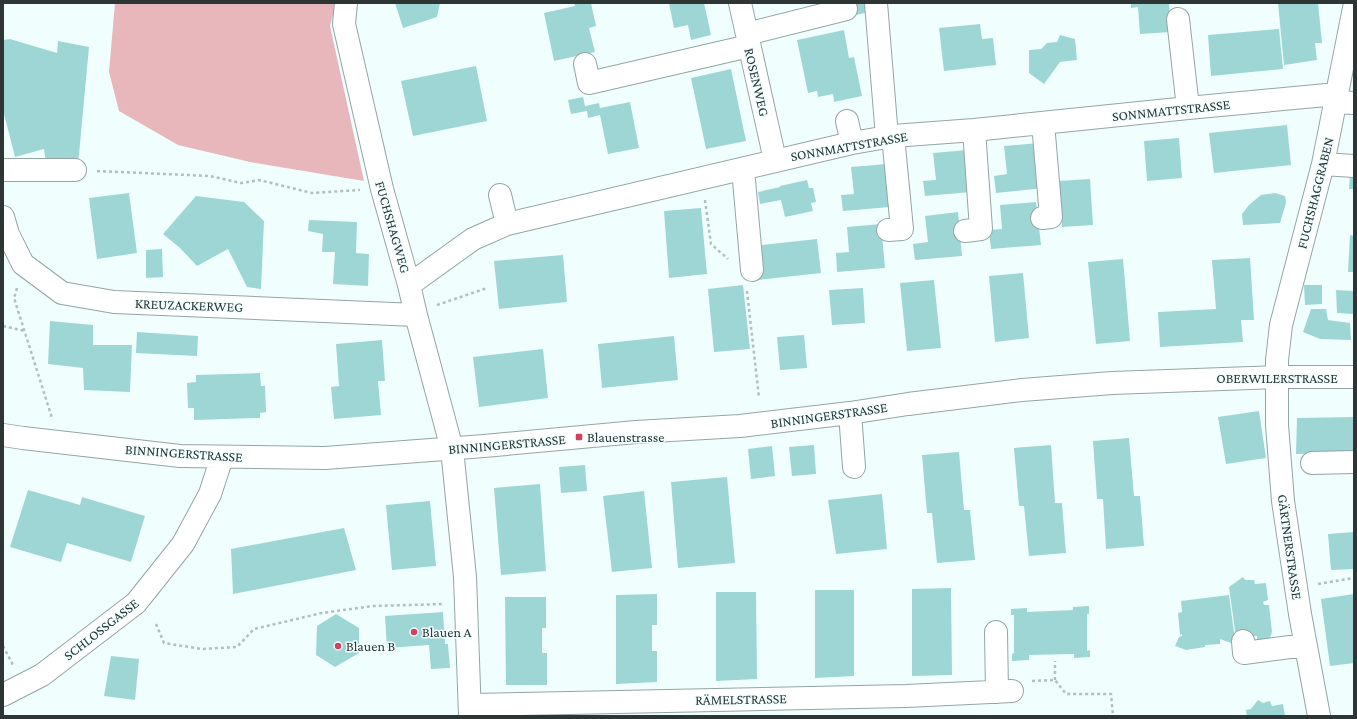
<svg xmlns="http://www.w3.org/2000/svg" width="1357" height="719" viewBox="0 0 1357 719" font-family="'Crimson Pro',serif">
	<rect width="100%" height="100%" fill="#f0fffe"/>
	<!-- forest -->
	<path fill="#e8b7bb" d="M115 3H336L330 26 364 181 250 162 178 145 119 111 109 72Z"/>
	<!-- building -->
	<path fill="#9ed6d5" d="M395 3H440L437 17 403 28Z
		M574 3H591L596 26 589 28 595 52 554 61 544 13 575 6Z
		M669 3H704L711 35 691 40 688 25 674 28Z
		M862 3H867L869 12 852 16 849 6Z
		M1131 3H1169L1171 32 1140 34 1138 7 1131 8Z
		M1278 3H1318L1322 43H1315L1317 60 1284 65Z
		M980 24 982 39 993 38 996 65 944 71 939 28Z
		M1279 29 1283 69 1211 76 1208 35Z
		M844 30 849 58 854 57 862 96 834 102 833 94 818 97 817 91 808 93 797 40Z
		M1060 35 1075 39 1077 60 1060 62 1044 84 1029 73V50L1041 49 1047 43 1057 42Z
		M10 39 57 53 58 41 89 47 78 165 46 164 44 149 15 157 3 110V40Z
		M476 66 487 121 413 136 401 81Z
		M731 69 746 141 706 149 691 78Z
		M583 97 585 106 599 103 600 108 630 102 639 148 608 154 600 115 588 118 587 111 571 114 568 100Z
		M1287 125 1291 165 1214 173 1209 133Z
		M1179 138 1182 178 1147 181 1144 141Z
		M1039 143 1044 188 996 193 994 176 1007 174 1004 146Z
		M967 150 971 192 925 196 923 181 936 180 933 153Z
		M887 164 890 207 843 211 841 195 854 194 851 167Z
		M1350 174H1354V189H1349Z
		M1090 179 1093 225 1062 227 1058 181Z
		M807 180 809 188H813L816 202 811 203 813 211 785 217 781 200 760 204 758 192 780 187V186Z
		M129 193 137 253 97 259 89 198Z
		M1275 193 1285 196 1286 203 1280 223 1243 225 1242 214 1249 205 1261 195Z
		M196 196 244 202 264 221 261 289 247 287 228 249 197 266 180 248 163 234Z
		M1036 202 1041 245 991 249 989 230 1002 229 1000 205Z
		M701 208 707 274 669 278 664 211Z
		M958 212 962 256 915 260 913 244 928 242 925 216Z
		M309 220 357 222 356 253 369 254 368 286 333 284 335 252H322L323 234 308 231Z
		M881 224 885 268 837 272 836 253 849 252 847 227Z
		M1350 235 1354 236V272H1348Z
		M817 239 821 273 758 280 754 246Z
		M162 249 163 277 146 278V250Z
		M563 255 567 302 499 309 494 261Z
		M1250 258 1254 320H1241L1243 342 1160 347 1158 312 1216 309 1212 260Z
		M1123 259 1130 341 1096 344 1088 262Z
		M1023 273 1029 338 995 342 989 276Z
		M934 280 941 348 907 351 900 283Z
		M743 285 750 349 714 352 708 289Z
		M1304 285H1322V304L1305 305Z
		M863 288 865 323 832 325 829 290Z
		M1336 290 1354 291V314L1337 313Z
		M1311 309H1326L1328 320 1350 323 1351 340 1320 339 1303 332Z
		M50 321 93 325V345H132L130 392 84 390 83 368 48 364Z
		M137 332 198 336 197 356 136 353Z
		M804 335 807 368 780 370 777 337Z
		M674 336 678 380 602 388 598 344Z
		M382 340 385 381H378L381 415 334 419 331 387 339 386 336 344Z
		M543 349 548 398 479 407 473 357Z
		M260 373 261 386H265L266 412 260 413V418L194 420V408H188L187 383 196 382V375Z
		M1259 411 1266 458 1226 464 1218 417Z
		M1354 417V453L1296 454 1297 418Z
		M1129 438 1134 496H1140L1144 546 1106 549 1103 499H1097L1093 441Z
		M814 445 816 474 792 476 789 447Z
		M1051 445 1055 503H1062L1066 553 1029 556 1024 506H1019L1014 448Z
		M772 446 775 476 751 479 748 449Z
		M959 452 964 510H970L975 560 937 563 932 513H927L922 455Z
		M585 465 587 491 561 493 559 467Z
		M727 477 735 563 678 568 671 482Z
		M540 484 546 571 501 575 494 488Z
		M28 490 80 505 82 497 145 516 131 562 67 543 61 562 10 547Z
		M644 491 652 568 612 572 603 496Z
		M882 494 887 549 836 554 828 500Z
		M430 501 436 566 392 570 386 505Z
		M344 528 356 570 233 594 231 549Z
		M1354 532V569L1331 570 1328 534Z
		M1243 577 1245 580H1254L1255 584 1266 583 1268 600 1263 602 1264 605H1269L1272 632 1268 644 1257 640V636L1236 638 1229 587Z
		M951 588 952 675 912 676V589Z
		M815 590H854V676L815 678Z
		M716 592H756L757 679 716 681Z
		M657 594V625H652V651H657V682L616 684V595Z
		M1354 594V663L1330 666 1321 599Z
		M1229 595 1235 640 1231 643 1220 639V644L1205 645V647L1186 650 1175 646 1179 637 1182 636V634L1180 635 1178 613 1182 612 1181 601Z
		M505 597H546V628H542V653H547V685H506Z
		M1089 606V614H1087V651L1090 650V657L1074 658V654L1029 655V660L1012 661V654L1014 653V615H1011V609L1027 608V612L1073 610V607Z
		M443 612 445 644H448L450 668 431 669 429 645 387 648 385 616Z
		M336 614 359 628V653L335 667 316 655 317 626Z
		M111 656 139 659 135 700 104 696Z
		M1258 700 1263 703 1270 701 1272 706 1283 704 1285 716H1247L1246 710 1251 709Z"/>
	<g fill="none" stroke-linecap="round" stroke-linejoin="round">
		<!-- minor casing -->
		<g stroke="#94a5a4" stroke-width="24">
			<path id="minor" d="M346 3 344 24 382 189 409 285 416 315 452 449 465 577 470 716
				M740 3 775 160
				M876 3 887 137
				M1178 19 1188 108
				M747 34 846 9
				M585 64 589 83 749 46
				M1335 102 1354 103
				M847 121 852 143
				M1323 164 1354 166
				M743 169 752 270
				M3 170H75
				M500 195 507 224
				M3 217 8 234 23 264 62 293 114 302 416 315
				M1042 218 1051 217 1043 123
				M888 230 902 229 893 136
				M965 231 981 229 974 130
				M409 285 473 239 507 224 852 143 893 136 974 130 1188 108 1337 94
				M850 413 854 467
				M1312 463 1354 462
				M996 632 997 692
				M1243 641 1244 653 1305 645
				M470 705 906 696 1012 691
				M1319 716 1300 614 1283 501 1277 425V360L1281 325 1323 164 1354 8"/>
		</g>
		<!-- major casing -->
		<g stroke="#94a5a4" stroke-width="24">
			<path id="major" d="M3 435 23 438 180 456 325 458 484 446 636 432 740 426 850 413 908 404 1022 390 1112 383 1277 377H1354
				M3 695 42 675 136 603 183 544 210 494 222 457"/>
		</g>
		<!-- path -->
		<path stroke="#b3bfbe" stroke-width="2.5" stroke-dasharray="3 3" stroke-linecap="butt" d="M97 171 210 176 241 183 259 180 312 193 360 190
			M705 200 711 244 728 259
			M17 288 14 298 52 418
			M747 291 759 398
			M437 305 487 288
			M3 326 25 331
			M1318 584 1354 578
			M156 624 164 643 202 649 237 647 254 629 322 613 373 606 444 604
			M3 646 13 665
			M1055 680V661
			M1032 681 1055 680 1066 694H1111L1113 716"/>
		<!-- minor -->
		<use href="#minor" stroke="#fff" stroke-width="22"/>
		<!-- major -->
		<use href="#major" stroke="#fff" stroke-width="22"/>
	</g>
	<!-- markers -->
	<g fill="#d24260" stroke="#f0fffe" stroke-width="1.5">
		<rect x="575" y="433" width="8" height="8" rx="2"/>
		<circle cx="414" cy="632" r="4"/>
		<circle cx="338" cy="646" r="4"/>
	</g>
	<g text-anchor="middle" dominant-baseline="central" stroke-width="3" stroke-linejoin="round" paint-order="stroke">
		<!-- street labels -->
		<g font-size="14" fill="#2e3535" stroke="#f0fffe">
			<text transform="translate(757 82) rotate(77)">ROSENWEG</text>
			<text transform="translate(1171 110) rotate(-6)">SONNMATTSTRASSE</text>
			<text transform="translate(849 146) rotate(-10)">SONNMATTSTRASSE</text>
			<text transform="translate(1315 193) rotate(-76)">FUCHSHAGGRABEN</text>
			<text transform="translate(393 227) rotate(74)">FUCHSHAGWEG</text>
			<text transform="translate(189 305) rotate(2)">KREUZACKERWEG</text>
			<text x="1277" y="378">OBERWILERSTRASSE</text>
			<text transform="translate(829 415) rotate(-8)">BINNINGERSTRASSE</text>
			<text transform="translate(507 444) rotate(-5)">BINNINGERSTRASSE</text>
			<text transform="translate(184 453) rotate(4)">BINNINGERSTRASSE</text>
			<text transform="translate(1290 547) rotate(82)">GÄRTNERSTRASSE</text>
			<text transform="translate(101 629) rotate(-38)">SCHLOSSGASSE</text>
			<text transform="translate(741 699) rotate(-1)">RÄMELSTRASSE</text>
		</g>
		<!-- poi labels -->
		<g font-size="14" fill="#2e3535" stroke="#f0fffe" text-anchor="start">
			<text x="587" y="437">Blauenstrasse</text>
			<text x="422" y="632">Blauen A</text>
			<text x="346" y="646">Blauen B</text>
		</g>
	</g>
	<!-- border -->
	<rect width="1357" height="719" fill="none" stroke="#2e3535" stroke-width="8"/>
</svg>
